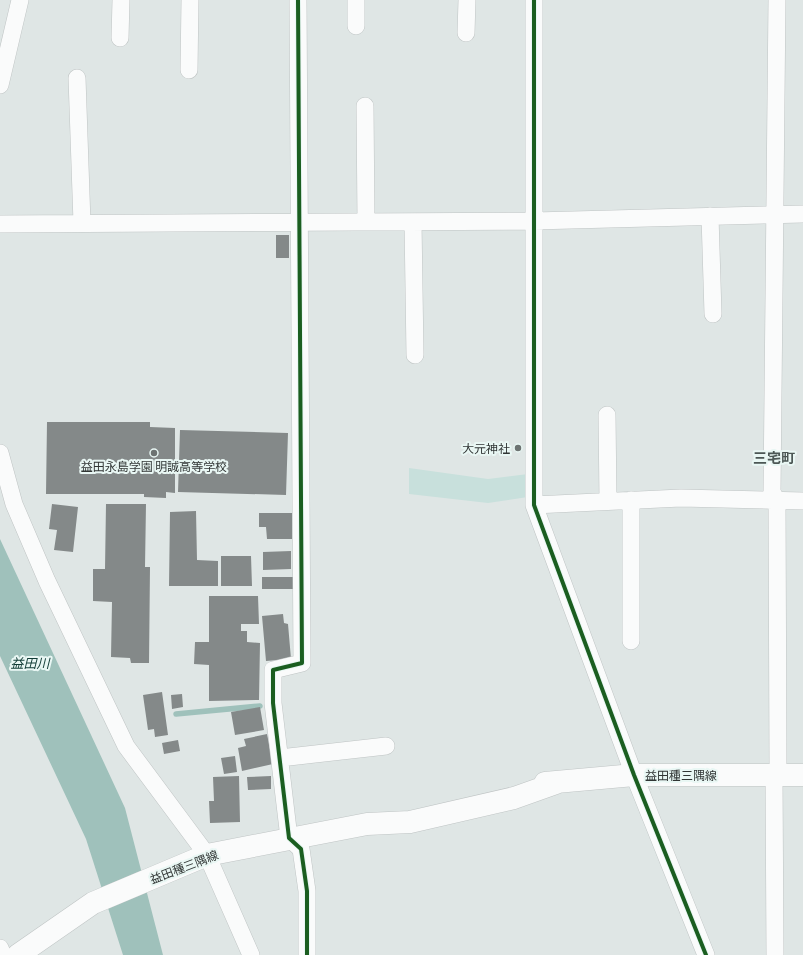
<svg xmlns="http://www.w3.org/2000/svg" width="803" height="955" viewBox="0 0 803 955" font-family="'PT Sans Narrow','Noto Sans JP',sans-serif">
	<rect width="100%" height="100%" fill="#dfe6e5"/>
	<!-- green -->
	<path fill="#c8e0dc" d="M409 468 488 479 528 474V497L488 503 409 494Z"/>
	<!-- water -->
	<path fill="#9fc1bb" d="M0 539 125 808 163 955H123L86 839 0 656Z"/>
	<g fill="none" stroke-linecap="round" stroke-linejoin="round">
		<!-- stream -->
		<path stroke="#9fc1bb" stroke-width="5.5" d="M176 714 260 706"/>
	</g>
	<!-- building -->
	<path fill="#848989" d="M276 235H289V258H276Z
		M47 422H150V427L175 428V493L166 492V498L144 497V494H46Z
		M180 430 288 433 286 495 178 492Z
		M52 504 78 507 73 552 54 550 57 530 49 529Z
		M106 504H146L145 567H150L149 663H131L130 658 111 657 112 602 93 601V569H105Z
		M196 511 197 560 218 561V586H169L170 512Z
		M259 513H292V539H267L266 527H259Z
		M291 551V569L263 570V552Z
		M221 556H251L252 586H221Z
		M262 577H293V589H262Z
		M209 596H258L259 624H241V631H247V642L260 643 259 700 209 701V665L194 664 195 642H209Z
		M283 614 284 623 288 624 291 659 266 661 262 616Z
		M162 692 168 735 155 737 154 729 148 730 143 695Z
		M182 694 183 707 172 709 171 695Z
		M260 707 264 730 235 735 231 712Z
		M267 734 273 764 242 771 238 748 246 746 244 739Z
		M178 740 180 751 164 754 162 743Z
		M235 756 237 772 224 774 221 758Z
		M239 776 240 822 210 823 209 801H214L213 777Z
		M271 776V789L248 790 247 777Z"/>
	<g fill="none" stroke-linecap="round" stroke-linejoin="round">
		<!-- minor casing -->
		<g stroke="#bfc4c4" stroke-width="18">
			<path id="minor" d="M298 0 302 663 273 670V703L289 838 301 849 307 891V955
				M356 0V26
				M534 0V505L634 775 706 955
				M466 33 467 0
				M120 38 121 0
				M189 70 190 0
				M77 78 82 223
				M0 85 20 0
				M365 106 366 222
				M710 216 713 314
				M413 222 415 355
				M0 224 534 221 803 214
				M607 415 608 501
				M0 453 14 504 47 581 126 746 207 855 251 955
				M631 500V641
				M534 505 681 498 803 501
				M280 758 386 746
				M0 948 3 955
				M775 955 774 775 778 767 777 501 772 492 777 0"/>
		</g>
		<!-- secondary casing -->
		<g stroke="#bfc4c4" stroke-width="23">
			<path id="secondary" d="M545 783 634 775H803
				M18 955 93 903 207 855 367 824 410 822 514 798 559 782"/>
		</g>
		<!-- minor -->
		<use href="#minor" stroke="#fafbfb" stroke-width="17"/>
		<!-- secondary -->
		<use href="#secondary" stroke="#fafbfb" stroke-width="22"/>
		<!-- cycleway casing -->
		<g stroke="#e9f7f4" stroke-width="6">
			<path id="cycleway" d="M298 0 302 663 273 670V703L289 838 301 849 307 891V955
				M534 0V505L634 775 706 955"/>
		</g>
		<!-- cycleway -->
		<use href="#cycleway" stroke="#1b5e20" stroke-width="4"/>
	</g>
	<!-- markers -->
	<g fill="#6d7372" stroke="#e9f7f4" stroke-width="1.5">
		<circle cx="518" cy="448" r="4"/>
		<circle cx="154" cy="453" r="4"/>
	</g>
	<g text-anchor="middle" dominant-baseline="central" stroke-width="4" stroke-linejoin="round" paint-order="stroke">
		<!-- poi labels -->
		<g font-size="12" fill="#303534" stroke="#e9f7f4" text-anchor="end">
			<text x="510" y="448">大元神社</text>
			<text x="154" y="466" text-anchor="middle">益田永島学園 明誠高等学校</text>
		</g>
		<!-- street labels -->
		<g font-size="12" fill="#303534" stroke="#e9f7f4">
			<text x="681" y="775">益田種三隅線</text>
			<text transform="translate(184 867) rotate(-21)">益田種三隅線</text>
		</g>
		<!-- water labels -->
		<g font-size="13" font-style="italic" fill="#103b35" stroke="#e9f7f4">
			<text x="30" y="663">益田川</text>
		</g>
		<!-- quarter labels -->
		<g font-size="14" font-weight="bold" fill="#4c5755" stroke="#e9f7f4">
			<text x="774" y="458">三宅町</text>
		</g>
	</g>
</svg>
